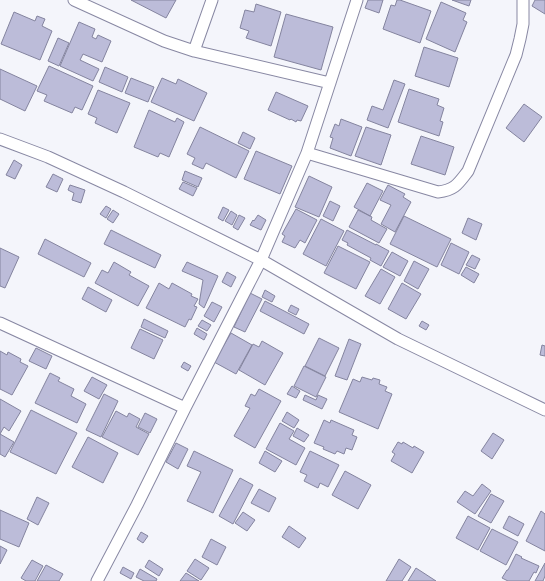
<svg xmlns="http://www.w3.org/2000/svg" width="545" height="581" viewBox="0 0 545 581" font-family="'DejaVu Sans',sans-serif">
	<rect width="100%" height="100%" fill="#f4f5fb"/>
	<!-- building -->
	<path fill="#bcbcd9" stroke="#84849f" d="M131 0H176L166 18Z
		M368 0H383L379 13 365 8Z
		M397 0H400L431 11 420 43 383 29 391 5 395 6Z
		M452 0H471L469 6Z
		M535 0H545V14L532 6Z
		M441 2 466 13 463 20 467 22 455 52 426 39Z
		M256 4 281 12 271 46 246 38 249 31 240 28 245 10 254 12Z
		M14 12 35 21 37 16 45 19 42 26 52 31 40 60 1 44Z
		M286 14 333 27 321 70 274 57Z
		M79 22 95 29 92 37 96 39 98 35 111 41 102 62 83 54 80 60 99 69 93 81 60 66Z
		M58 38 69 43 59 66 48 61Z
		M424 47 458 58 449 87 415 76Z
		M49 66 93 86 82 110 75 107 72 113 44 101 47 95 37 91Z
		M105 67 128 77 122 92 99 82Z
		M0 69 37 86 25 111 0 99Z
		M131 78 154 87 148 102 125 93Z
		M162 78 176 84 178 79 207 93 194 121 151 102Z
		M394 80 405 84 388 128 367 120 372 106 383 110Z
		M409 89 439 99 437 105 444 108 440 121 443 122 439 136 398 122Z
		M98 90 130 103 117 133 95 123 97 118 88 114Z
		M276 92 308 106 301 121 297 120 296 122 291 119 290 120 268 110Z
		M524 104 542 117 524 142 506 128Z
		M149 110 175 122 177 118 184 122 169 157 160 153 158 157 134 147Z
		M341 119 362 127 351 156 330 148 333 138 330 137 335 124 339 126Z
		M200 127 249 151 236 178 206 163 203 169 192 164 195 158 187 154Z
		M366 127 391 135 381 165 355 156Z
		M243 132 255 138 250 149 238 143Z
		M421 136 454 147 445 175 411 164Z
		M256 151 292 166 280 194 244 179Z
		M14 160 22 165 15 179 6 175Z
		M185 171 202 178 198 187 182 180Z
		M53 174 63 179 57 192 46 187Z
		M309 176 332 187 319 217 295 207Z
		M183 182 197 188 193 196 179 189Z
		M367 183 383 191 370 216 354 207Z
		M70 185 85 190 81 203 72 200 74 193 68 190Z
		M388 185 405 194 403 197 411 202 395 232 381 224 391 205 380 200Z
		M330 201 340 206 333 221 323 216Z
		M106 206 111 209 106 218 100 214Z
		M223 207 229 210 223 221 218 218Z
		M296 209 317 220 305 243 300 240 295 248 282 242 285 236 282 234Z
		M113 210 119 214 113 223 107 219Z
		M358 210 372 217 371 220 387 229 379 243 349 227Z
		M231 211 237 215 232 225 225 221Z
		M239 215 245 218 238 230 233 227Z
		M258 215 266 220 261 230 250 225 253 220 254 221Z
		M404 216 451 239 437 267 390 244Z
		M468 218 482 224 476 240 462 233Z
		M321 219 344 231 326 266 303 254Z
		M111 230 161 255 155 268 104 244Z
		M347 230 376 245V244L389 251 381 266 370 260 371 258 347 245 348 243 342 240Z
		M45 239 91 263 84 277 38 254Z
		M451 243 469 252 459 274 441 265Z
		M338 246 370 262 356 289 324 273Z
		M0 248 19 257 5 288 0 286Z
		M392 252 408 261 400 276 383 267Z
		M472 255 480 259 475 269 466 265Z
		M414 261 429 269 418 289 404 281Z
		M114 262 131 272 129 275 149 286 138 306 95 283 102 270 108 273Z
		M187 262 218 276 204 308 199 304 203 280 182 271Z
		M466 267 479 274 474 283 461 275Z
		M381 269 395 277 380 304 365 296Z
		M227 272 236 277 231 287 222 282Z
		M159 283 169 289 172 283 192 294 191 296 198 299 194 306 197 307 191 320 189 319 185 327 146 308Z
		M402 283 421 294 406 319 388 309Z
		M88 287 112 300 106 312 82 299Z
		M265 290 275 296 272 302 262 297Z
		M250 293 262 299 245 332 234 327Z
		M265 301 309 324 304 334 260 311Z
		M212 302 222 307 214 322 204 316Z
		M291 305 299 309 296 315 288 311Z
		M144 319 168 331 165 338 141 327Z
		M202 320 211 325 207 331 198 326Z
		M422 321 429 325 426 330 419 326Z
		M197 328 207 334 204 340 194 334Z
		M140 329 163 340 154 359 131 348Z
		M231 333 252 345 236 374 214 362Z
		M319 338 339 348 325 376 305 366Z
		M349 339 361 344 347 380 335 376Z
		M262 341 283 353 265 385 239 370 253 344 259 347Z
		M542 345 545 346V356L540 355Z
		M36 348 52 356 46 369 29 361Z
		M0 351 7 355 8 352 21 359 20 362 28 366 12 395 0 389Z
		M184 362 191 366 188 371 181 367Z
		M304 366 326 377 316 397 294 386Z
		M50 373 60 378 58 381 74 389 71 396 86 404 77 423 35 403Z
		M92 377 107 385 99 399 84 391Z
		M362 377 372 380 373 378 380 380 379 384 387 387 385 391 392 394 378 429 339 412 353 379 360 382Z
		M292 386 300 391 296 398 287 394Z
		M259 389 281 401 255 448 234 436 250 408 245 406 251 394 255 396Z
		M104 394 118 401 101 437 86 430Z
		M305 395 316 400 318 395 327 399 322 409 303 400Z
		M0 399 21 411 9 431 4 427 0 434Z
		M31 410 77 433 56 474 10 452Z
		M116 411 127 417 129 413 140 419 136 427 149 434 138 455 102 437Z
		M287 412 299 420 294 428 282 421Z
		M145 413 157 419 150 433 138 427Z
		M324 420 330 423 331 420 354 430 352 435 357 437 352 450 346 448 344 454 337 451 335 454 323 449 324 447 314 443Z
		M280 423 294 431 289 439 305 448 296 465 266 449Z
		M297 428 309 435 304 442 293 436Z
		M493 433 504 440 492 459 481 451Z
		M0 434 14 442 5 457 0 454Z
		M88 437 118 453 103 483 72 467Z
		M398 442 402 444 403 442 413 448 414 446 424 452 412 473 391 461 395 454 392 452Z
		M176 443 188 449 178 469 166 462Z
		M194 451 233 470 213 513 187 501 201 472 187 466Z
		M265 451 282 461 275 472 259 463Z
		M310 451 339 465 328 487 320 483 318 488 304 481 307 475 300 472Z
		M345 471 371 485 358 509 332 495Z
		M240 478 253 485 233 524 219 516Z
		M482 484 491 491 475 514 457 502 465 491 473 496Z
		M259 489 276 498 269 512 251 503Z
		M491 494 504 501 491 523 478 516Z
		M37 497 49 503 38 525 27 519Z
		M0 510 29 523 19 547 0 539Z
		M541 511 545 514V551L526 541Z
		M243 512 255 520 247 531 235 523Z
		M468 516 490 528 478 550 456 538Z
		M509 516 524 524 518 536 503 528Z
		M289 526 306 538 299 548 282 537Z
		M492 529 518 542 506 565 480 551Z
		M141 532 148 536 143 543 137 539Z
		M211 539 226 547 217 565 202 557Z
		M0 546 7 550 0 564Z
		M516 554 522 557 521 558 539 566 536 573 534 572 529 581H508L502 578 507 570H508Z
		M195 559 209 568 201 580 187 571Z
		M399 559 411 567 402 581H386Z
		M32 560 43 566 35 581H26L21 578Z
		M149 560 163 569 159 576 145 567Z
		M545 563V576L543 581H535Z
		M46 565 63 574 59 581H37Z
		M123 567 134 573 131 579 120 573Z
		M416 568 436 581H408Z
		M140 569 157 579 156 581H144L136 577Z
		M186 573 199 581H180Z"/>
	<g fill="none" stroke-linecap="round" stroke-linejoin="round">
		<!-- street casing -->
		<g stroke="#8888a3" stroke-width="13">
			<path id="street" d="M74 0 164 41 194 51 330 83
				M194 51 212 0
				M0 139 48 157 124 192 261 260 398 339 545 410
				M307 153 438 192C455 190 458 184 468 171L516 55 520 39 523 24V0
				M0 323 185 408
				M97 581 137 505 185 408 261 260 307 153 357 0"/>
		</g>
		<!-- street -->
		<use href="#street" stroke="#fff" stroke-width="11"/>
	</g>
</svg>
